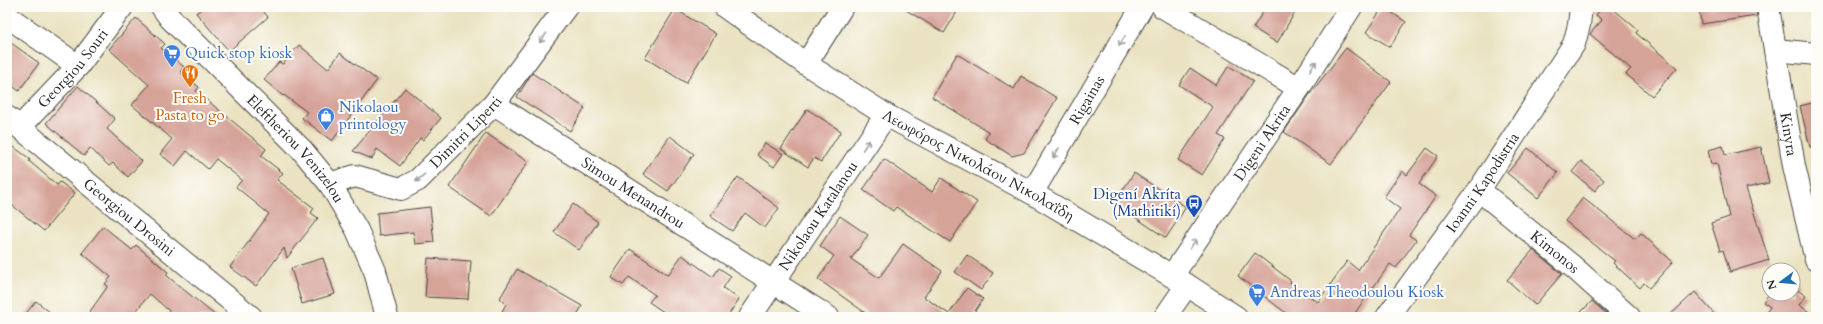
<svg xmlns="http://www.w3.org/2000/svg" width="1823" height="324" viewBox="0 0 1823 324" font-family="Cardo,serif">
	<rect width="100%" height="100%" fill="#fdfcf7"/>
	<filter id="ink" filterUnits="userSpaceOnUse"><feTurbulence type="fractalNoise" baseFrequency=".025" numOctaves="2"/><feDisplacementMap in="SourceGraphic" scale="8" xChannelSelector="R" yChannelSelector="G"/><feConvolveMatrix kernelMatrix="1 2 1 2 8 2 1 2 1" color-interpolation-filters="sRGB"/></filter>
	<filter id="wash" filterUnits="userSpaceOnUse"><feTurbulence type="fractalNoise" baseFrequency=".012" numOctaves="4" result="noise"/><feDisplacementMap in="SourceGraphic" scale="16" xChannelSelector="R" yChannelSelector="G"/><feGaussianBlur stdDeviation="0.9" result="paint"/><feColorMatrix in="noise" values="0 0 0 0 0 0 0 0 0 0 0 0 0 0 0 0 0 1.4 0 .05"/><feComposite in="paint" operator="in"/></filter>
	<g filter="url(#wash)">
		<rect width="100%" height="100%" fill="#eae2c1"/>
		<g id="blocks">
			<!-- building -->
			<path fill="#d6a399" d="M204 7H260L268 17 229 51 196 13Z
				M901 7H960L944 33Z
				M1266 7H1298L1277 43 1253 28Z
				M1383 7 1406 22 1390 47 1366 32Z
				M1603 7H1611L1638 30 1636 33 1677 68 1652 96 1626 74 1631 69 1590 34 1602 20 1596 15Z
				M1699 7H1756L1757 16 1701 24Z
				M675 9 716 34 686 83 645 58Z
				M136 18 165 44 161 48 184 67 180 72 199 87 196 91 266 149 261 156 283 173 277 180 314 208 311 213 318 218 287 258 284 248 256 286 230 267 269 214 236 187 242 180 216 159 208 169 187 151 175 166 160 154 172 139 132 105 149 85 109 49Z
				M7 40 39 63 19 91 7 82Z
				M299 45 328 69 340 53 377 80 332 141 302 118 307 112 284 95 283 96 264 80 279 62 283 64Z
				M1346 48 1391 82 1331 164 1284 132 1310 94Z
				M957 54 1014 89 1021 76 1057 98 1024 153 1012 156 985 139 989 132 932 97Z
				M1229 66 1253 81 1218 135 1225 139 1202 175 1178 160 1213 107 1179 85 1190 68 1216 85Z
				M532 73 585 108 570 131 517 97Z
				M78 86 115 119 107 129 142 161 128 177 113 163 109 166 90 148 84 156 46 123Z
				M405 88 441 118 423 140 420 138 400 166 377 149 372 159 353 151Z
				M1816 102V147H1810L1800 106Z
				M807 109 841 131 821 162 814 158 808 167 781 149Z
				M486 133 528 162 491 216 449 187Z
				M670 136 694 154 668 191 643 174Z
				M7 142 30 159 29 161 57 185 60 182 75 193 44 231 7 201Z
				M765 143 783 154 774 167 757 155Z
				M1723 146 1725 155 1761 147 1769 183 1746 188 1769 260 1730 272 1723 250 1720 251 1711 223 1729 217 1717 163 1711 164 1708 150Z
				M1427 148 1438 156 1419 184 1436 196 1409 235 1416 240 1396 268 1390 264 1352 317H1291L1238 276 1255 253 1291 281 1290 283 1318 302 1347 261 1358 270 1400 209 1384 197 1402 171 1407 175Z
				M1528 148 1558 173 1538 198 1507 173Z
				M884 159 932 192 941 178 977 202 950 242 896 207 893 211 863 190Z
				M1581 161 1604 180 1595 191 1572 172Z
				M1134 173 1186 207 1166 238 1114 203Z
				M738 177 779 208 765 228 745 213 732 231 710 216Z
				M1583 198 1635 239 1641 233 1673 262 1649 288 1644 283 1640 288 1613 263 1615 261 1565 221Z
				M573 204 598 222 579 250 554 232Z
				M430 207 434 242 415 244 413 232 379 236 377 213Z
				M840 216 868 235 851 259 879 278 903 244 942 271 924 297 949 314 967 288 983 299 971 317H871L818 279 834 256 820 246Z
				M103 226 132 250 136 245 168 272 166 275 217 317H176L150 294 131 317H86L108 286 105 284 111 277 82 253Z
				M630 249 668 275 682 255 713 277 719 268 731 276 723 288 739 299 727 317H671L649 302 655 295 629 277 623 285 611 277Z
				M1533 250 1562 274 1535 305 1507 280Z
				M967 255 993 273 981 290 955 272Z
				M323 258 335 294 302 304 291 268Z
				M428 258 471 261 468 299 425 297Z
				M517 269 582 306 576 317H499L506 304 500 298Z
				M1793 279 1800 284 1796 289 1806 296 1799 305 1816 317H1763L1770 307 1763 302 1769 294H1793Z
				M1695 292 1717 317H1668Z
				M36 301 56 317H23Z
				M1592 301 1610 317H1576Z"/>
		</g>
	</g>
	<g filter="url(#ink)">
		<use href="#blocks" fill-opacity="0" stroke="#484642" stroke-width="1"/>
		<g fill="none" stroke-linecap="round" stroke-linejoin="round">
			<!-- street casing -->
			<g stroke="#484642" stroke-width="24">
				<g id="street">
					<path d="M1163 7 1299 88"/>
					<path d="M7 16 78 66"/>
					<path d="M1775 50 1816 54"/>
					<path d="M806 64 842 7"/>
					<path id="s1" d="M494 104 828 317"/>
					<path id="s2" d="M7 117 251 317"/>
					<path id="s3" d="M20 127 78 66 122 7"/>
					<path id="s4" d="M330 184 355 176 401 189 418 180 494 104 566 7"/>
					<path id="s5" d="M1479 190 1571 265 1629 317"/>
					<path id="s6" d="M1032 193 1142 7"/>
					<path id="s7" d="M1172 276 1299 88 1351 7"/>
					<path id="s8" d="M750 317 886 115"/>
					<path d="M1165 317 1187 285"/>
					<path id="s9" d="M1387 317 1479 190 1574 44 1579 25 1581 7"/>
				</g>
			</g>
			<!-- secondary casing -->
			<g stroke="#484642" stroke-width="24">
				<g id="secondary">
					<path id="s10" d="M162 7 170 18 302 150 330 184 357 230 375 271 387 317"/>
					<path id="s11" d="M725 7 806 64 886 115 1032 193 1187 285 1236 317"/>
					<path id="s12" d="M1768 7 1794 166 1816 260"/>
				</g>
			</g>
			<!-- street -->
			<use href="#street" stroke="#fff" stroke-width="22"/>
			<!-- secondary -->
			<use href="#secondary" stroke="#fff" stroke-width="22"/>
		</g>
		<!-- one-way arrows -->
		<defs><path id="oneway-shaft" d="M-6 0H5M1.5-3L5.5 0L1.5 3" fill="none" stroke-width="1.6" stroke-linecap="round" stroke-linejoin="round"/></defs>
		<g stroke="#a0a0a0">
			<use href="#oneway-shaft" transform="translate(543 38) rotate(127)"/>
			<use href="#oneway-shaft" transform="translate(1122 41) rotate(121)"/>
			<use href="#oneway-shaft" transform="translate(1313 66) rotate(-57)"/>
			<use href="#oneway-shaft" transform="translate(866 145) rotate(-56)"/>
			<use href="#oneway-shaft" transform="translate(1056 153) rotate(121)"/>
			<use href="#oneway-shaft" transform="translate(420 178) rotate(139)"/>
			<use href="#oneway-shaft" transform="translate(1193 244) rotate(-56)"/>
		</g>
	</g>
	<!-- icons -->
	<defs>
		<g id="supermarket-pin" transform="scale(0.9)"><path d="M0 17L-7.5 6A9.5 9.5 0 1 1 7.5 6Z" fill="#3f7fe0" stroke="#fdfcf7"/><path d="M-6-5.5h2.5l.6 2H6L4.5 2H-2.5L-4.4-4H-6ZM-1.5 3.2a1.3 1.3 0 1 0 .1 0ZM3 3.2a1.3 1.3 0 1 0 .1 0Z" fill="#fff"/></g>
		<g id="restaurant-pin" transform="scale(0.9)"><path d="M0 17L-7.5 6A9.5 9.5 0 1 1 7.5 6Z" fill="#e8710a" stroke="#fdfcf7"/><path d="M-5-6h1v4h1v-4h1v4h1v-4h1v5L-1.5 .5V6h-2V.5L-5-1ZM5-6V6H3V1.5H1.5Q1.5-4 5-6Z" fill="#fff"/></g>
		<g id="shop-pin" transform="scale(0.9)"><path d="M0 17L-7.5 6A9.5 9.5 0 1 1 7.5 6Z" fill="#3f7fe0" stroke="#fdfcf7"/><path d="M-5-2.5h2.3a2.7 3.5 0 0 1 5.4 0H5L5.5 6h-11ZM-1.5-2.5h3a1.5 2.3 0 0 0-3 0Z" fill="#fff"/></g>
		<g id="bus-pin" transform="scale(0.9)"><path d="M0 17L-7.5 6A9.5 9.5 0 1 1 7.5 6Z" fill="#1a4fb4" stroke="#fdfcf7"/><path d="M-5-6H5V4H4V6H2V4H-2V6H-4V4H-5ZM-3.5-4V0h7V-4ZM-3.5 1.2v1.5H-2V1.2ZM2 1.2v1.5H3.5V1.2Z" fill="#fff"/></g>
	</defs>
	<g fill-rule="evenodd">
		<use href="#supermarket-pin" x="172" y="53"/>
		<use href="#restaurant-pin" x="190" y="73"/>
		<use href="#shop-pin" x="326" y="116"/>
		<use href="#bus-pin" x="1194" y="203"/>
		<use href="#supermarket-pin" x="1257" y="292"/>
	</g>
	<g text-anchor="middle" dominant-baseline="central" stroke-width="4" stroke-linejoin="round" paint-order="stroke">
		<!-- shop labels -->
		<g font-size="15" fill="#366cbe" stroke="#fdfcf7" text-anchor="start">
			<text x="185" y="53">Quick stop kiosk</text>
			<text x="339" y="107">Nikolaou<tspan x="339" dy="17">printology</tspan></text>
			<text x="1270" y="292">Andreas Theodoulou Kiosk</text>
		</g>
		<!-- street labels -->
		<g font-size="15" fill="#2b2b2b" stroke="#fdfcf7">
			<text stroke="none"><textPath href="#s3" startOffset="79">Georgiou Souri</textPath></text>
			<text stroke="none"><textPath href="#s6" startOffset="108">Rigainas</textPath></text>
			<text stroke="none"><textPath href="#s4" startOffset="161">Dimitri Liperti</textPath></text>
			<text stroke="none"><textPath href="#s12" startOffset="129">Kinyra</textPath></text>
			<text stroke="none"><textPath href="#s7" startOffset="161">Digeni Akrita</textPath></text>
			<text stroke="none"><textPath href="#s10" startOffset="195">Eleftheriou Venizelou</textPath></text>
			<text stroke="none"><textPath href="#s11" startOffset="299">Λεωφόρος Νικολάου Νικολαΐδη</textPath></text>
			<text stroke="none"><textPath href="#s9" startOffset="165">Ioanni Kapodistria</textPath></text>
			<text stroke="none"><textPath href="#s1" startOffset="165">Simou Menandrou</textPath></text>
			<text stroke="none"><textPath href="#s8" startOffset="122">Nikolaou Katalanou</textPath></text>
			<text stroke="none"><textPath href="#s2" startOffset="158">Georgiou Drosini</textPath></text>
			<text stroke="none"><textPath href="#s5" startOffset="98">Kimonos</textPath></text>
		</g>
		<!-- food labels -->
		<g font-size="15" fill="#c56008" stroke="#fdfcf7">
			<text x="190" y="98">Fresh<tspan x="190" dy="17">Pasta to go</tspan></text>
		</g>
		<!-- transit labels -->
		<g font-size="15" fill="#164399" stroke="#fdfcf7" text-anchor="end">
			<text x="1181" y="194">Digení Akríta<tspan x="1181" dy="17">(Mathitikí)</tspan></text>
		</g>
	</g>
	<!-- margin -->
	<rect width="1823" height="324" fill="none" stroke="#fdfcf7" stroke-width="24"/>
	<!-- north arrow -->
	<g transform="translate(1781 282) rotate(254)"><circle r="19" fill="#fdfcf7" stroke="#a9a8a5"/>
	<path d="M0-3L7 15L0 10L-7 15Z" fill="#1f6fb2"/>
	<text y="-6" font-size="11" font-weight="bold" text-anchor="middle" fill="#2b2b2b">N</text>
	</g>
</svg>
